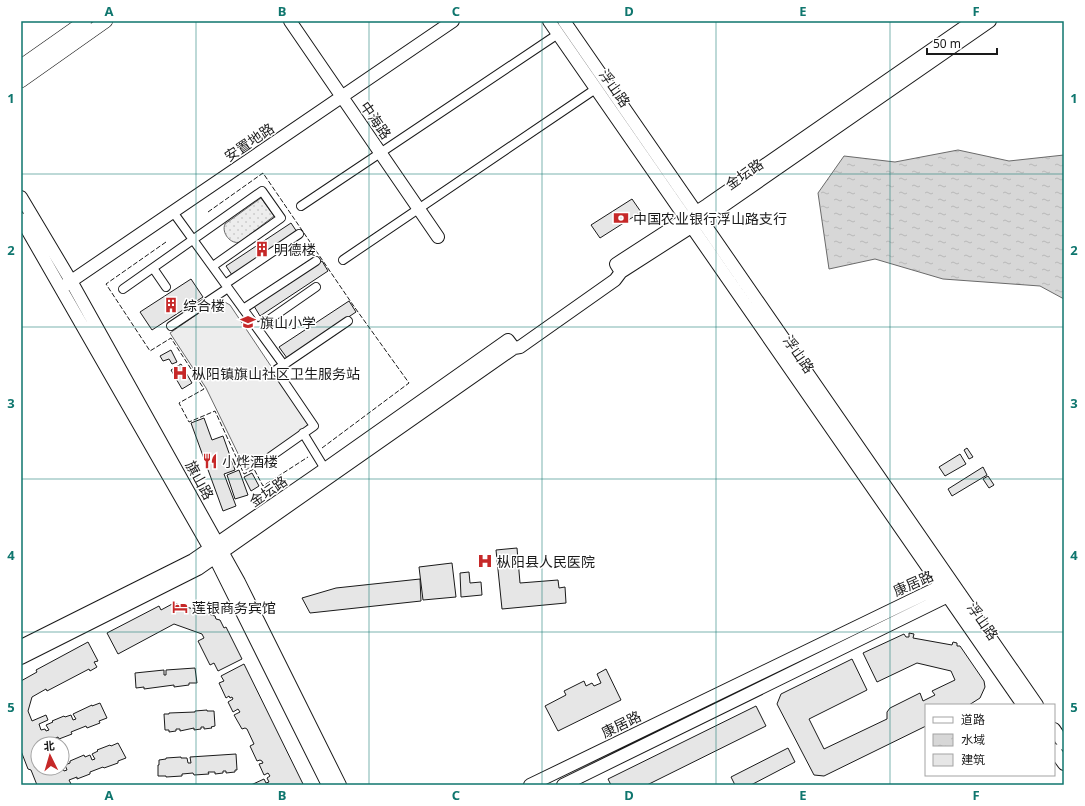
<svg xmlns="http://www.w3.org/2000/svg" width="1085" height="806" viewBox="0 0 1085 806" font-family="'Noto Sans','Noto Sans SC',sans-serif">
	<defs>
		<pattern id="grass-dots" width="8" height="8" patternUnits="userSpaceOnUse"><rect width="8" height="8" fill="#ededed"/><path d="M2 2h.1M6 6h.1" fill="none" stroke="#cbcbcb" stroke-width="1.8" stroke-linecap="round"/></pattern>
		<pattern id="water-ripples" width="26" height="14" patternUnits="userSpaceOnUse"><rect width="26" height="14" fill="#d7d7d7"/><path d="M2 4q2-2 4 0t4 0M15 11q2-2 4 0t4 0" fill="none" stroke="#b8b8b8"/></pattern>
	</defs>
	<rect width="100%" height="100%" fill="#fff"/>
	<!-- grass -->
	<path fill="url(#grass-dots)" stroke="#6a6a6a" d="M261 198 274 216 240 242C231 245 221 233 225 224Z"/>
	<!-- garden -->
	<path fill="#ededed" stroke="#6a6a6a" d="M223 301 230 305 307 420 308 424 303 430 246 470 206 388 170 333 212 304Z"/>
	<!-- water -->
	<path fill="url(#water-ripples)" stroke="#6a6a6a" d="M958 150 1009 161 1064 155V299L1040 286 943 279 875 259 829 269 818 193 844 156 895 162Z"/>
	<!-- building -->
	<path fill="#e6e6e6" stroke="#1a1a1a" d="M632 199 641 212 600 238 591 225Z
		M291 223 297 232 232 275 226 266Z
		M322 261 328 271 260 316 254 306Z
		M191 279 203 297 152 330 140 312Z
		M349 301 356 312 287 358 279 347Z
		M171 350 177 362 172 364 169 359 163 361 160 356Z
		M181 364 192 383 182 389 171 370Z
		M204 418 212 440 223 436 235 470 224 474 236 506 223 511 191 423Z
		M967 448 973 457 969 459 964 450Z
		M960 454 966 464 945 476 939 467Z
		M983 467 987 475 952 496 948 489Z
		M239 470 248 495 235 499 227 475Z
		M252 473 259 486 251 491 244 477Z
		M988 476 994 485 989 488 983 479Z
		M517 548 520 583 558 580 559 588 565 587 566 603 502 609 496 550Z
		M452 563 456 597 423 600 419 567Z
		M469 572 470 583 481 582 482 595 461 597 460 573Z
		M420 579 421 601 310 613 302 598 336 588Z
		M174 603 215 616 216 619 220 620 224 628 226 627 242 659 218 671 214 663 210 665 198 641 204 638 202 634 174 624 118 654 107 633 159 606 161 610Z
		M909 633 914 634 913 638 952 645 953 642 957 643V646H960L984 681 985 687 980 698 969 705H926V726L824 776 814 775 777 704 781 694 852 659 867 690 809 719 824 749 887 719V712L890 708 920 693 923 701 935 695 932 691 955 680 951 671 917 663 877 682 863 653 904 634 906 637H909Z
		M88 642 98 661 94 662 97 667 90 671 89 669 47 691 46 689 32 697 28 711 32 721 46 715 48 720 39 724 41 730 45 729 46 731 49 730 46 725 53 722 52 721 64 716 65 717 71 715 73 720 76 719 73 714 92 705V706L100 703 107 718 99 721 100 723 87 728 86 726 71 732 72 734 59 739 58 737 51 740 52 743 51 744H38V768H59L60 771 63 769 64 771 67 770 65 765 70 763V761L84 755 85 757 90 755 92 760 95 759 92 754 98 751 97 750 110 745 111 746 118 743 126 758 118 761V763L104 768 103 767 90 772V774L77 779V777L69 780 71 784 68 785H37L31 770 28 769 21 751V681L37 672 36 670Z
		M244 664 303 784 301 785H251L264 779 266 783 269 782 267 778 270 776 268 773 264 775 259 764 263 763 262 761 260 760 257 761 250 746 254 744 247 729 245 728 242 729 234 715 240 712 238 709 233 712 228 702 233 699 232 697 230 698 229 696 226 698 219 683 224 681 221 676Z
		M195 668 197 683H189V685L174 687V685L144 689V687L136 688 135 673 164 670V675H166V670Z
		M606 669 621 700 558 731 545 706 566 695 564 691 584 681 586 686 592 683 594 686 601 683 597 674Z
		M756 706 766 726 647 785H611L608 779Z
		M207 710V711H214L215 726 211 727 212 728 204 729V727H201V729L194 730V728L180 731V729H176V731L169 732V730H165L164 714H169V713L195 712V711Z
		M788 748 795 762 751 785H735L731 777Z
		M236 754 237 770H235V772L226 773V771H223V773L215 774V772H208L209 774 194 775 193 773 182 774V776L166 777V776H158V765H159V760L166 759V758L181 757V758H187L188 763H191L190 757Z"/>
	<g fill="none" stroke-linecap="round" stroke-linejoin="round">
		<!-- street casing -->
		<g stroke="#1a1a1a" stroke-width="10">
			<path id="street" d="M301 206 558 34
				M173 212 283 364
				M343 260 597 88
				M153 268 166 287
				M225 284 299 234
				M123 289 262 191 281 218 213 266
				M243 309 316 261
				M171 326 228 288
				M257 328 316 287
				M303 433 325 469
				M270 457 314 426 276 370 348 321"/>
		</g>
		<!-- secondary casing -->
		<g stroke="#1a1a1a" stroke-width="14">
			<path id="secondary" d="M290 21 438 237
				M549 21 1023 705
				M564 21 1037 705
				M21 197 71 281 239 582 340 785
				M21 219 213 554 328 785
				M621 272 616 264 707 205 973 21
				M64 286 453 21
				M21 646 193 560 325 469 508 340 514 348
				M21 658 198 569 514 348 520 347 615 280 621 272 713 213 990 21
				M1054 729 1064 744
				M1054 750 1064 764
				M530 785 941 586 947 585
				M563 785 948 596 952 590"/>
		</g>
		<!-- primary casing -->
		<g stroke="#1a1a1a" stroke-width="14">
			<path id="primary" d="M21 66 85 21
				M21 81 106 21"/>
		</g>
		<!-- street -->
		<use href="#street" stroke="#fff" stroke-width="8"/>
		<!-- secondary -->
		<use href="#secondary" stroke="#fff" stroke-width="12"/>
		<!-- primary -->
		<use href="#primary" stroke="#fff" stroke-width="13"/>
		<!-- fence -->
		<path stroke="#1a1a1a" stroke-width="1" stroke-dasharray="5 2" stroke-linecap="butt" d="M208 212 263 173 353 305 409 383 322 448
			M166 242 106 284 150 351 171 338 204 389 179 403 189 422 215 411 244 474 254 469 263 486 308 457"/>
	</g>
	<!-- grid -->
	<path fill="none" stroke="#0f766e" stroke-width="1" stroke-opacity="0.55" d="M196 21V785M369 21V785M542 21V785M716 21V785M890 21V785M21 174H1064M21 327H1064M21 479H1064M21 632H1064"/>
	<!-- icons -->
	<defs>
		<g id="bank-bare" transform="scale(1.2)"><path d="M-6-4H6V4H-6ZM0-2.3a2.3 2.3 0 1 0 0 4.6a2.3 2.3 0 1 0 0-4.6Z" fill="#c62828" stroke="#fff" stroke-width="2.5" paint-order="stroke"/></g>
		<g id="building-bare" transform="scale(1.2)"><path d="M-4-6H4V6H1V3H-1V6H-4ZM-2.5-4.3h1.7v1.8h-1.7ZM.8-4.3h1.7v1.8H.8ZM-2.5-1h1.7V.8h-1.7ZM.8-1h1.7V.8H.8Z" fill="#c62828" stroke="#fff" stroke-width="2.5" paint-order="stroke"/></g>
		<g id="school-bare" transform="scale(1.2)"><path d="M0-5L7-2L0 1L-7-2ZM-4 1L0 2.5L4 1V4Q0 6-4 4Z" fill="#c62828" stroke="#fff" stroke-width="2.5" paint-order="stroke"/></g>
		<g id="hospital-bare" transform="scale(1.2)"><path d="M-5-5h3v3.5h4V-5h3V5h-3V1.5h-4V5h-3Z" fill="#c62828" stroke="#fff" stroke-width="2.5" paint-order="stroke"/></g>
		<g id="restaurant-bare" transform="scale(1.2)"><path d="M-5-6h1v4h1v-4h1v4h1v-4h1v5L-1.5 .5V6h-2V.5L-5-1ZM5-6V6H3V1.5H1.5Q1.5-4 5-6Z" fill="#c62828" stroke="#fff" stroke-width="2.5" paint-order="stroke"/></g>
		<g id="hotel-bare" transform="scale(1.2)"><path d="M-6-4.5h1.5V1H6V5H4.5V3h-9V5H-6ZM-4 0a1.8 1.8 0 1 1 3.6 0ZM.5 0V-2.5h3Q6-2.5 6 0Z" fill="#c62828" stroke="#fff" stroke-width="2.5" paint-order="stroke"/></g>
	</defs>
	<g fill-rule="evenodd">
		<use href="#bank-bare" x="621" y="218"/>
		<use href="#building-bare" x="262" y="249"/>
		<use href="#building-bare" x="171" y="305"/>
		<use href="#school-bare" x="248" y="322"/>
		<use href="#hospital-bare" x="180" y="373"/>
		<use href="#restaurant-bare" x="210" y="461"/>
		<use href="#hospital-bare" x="485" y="561"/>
		<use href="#hotel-bare" x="180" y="607"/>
	</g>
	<g text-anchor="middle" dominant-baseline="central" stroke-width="3" stroke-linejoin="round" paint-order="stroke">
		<!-- street labels -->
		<g font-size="14" fill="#1a1a1a" stroke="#fff">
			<text transform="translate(615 88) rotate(55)">浮山路</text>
			<text transform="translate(376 120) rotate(55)">中海路</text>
			<text transform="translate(249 142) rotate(-34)">安置地路</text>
			<text transform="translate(744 174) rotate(-35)">金坛路</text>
			<text transform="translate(799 354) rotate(55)">浮山路</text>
			<text transform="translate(200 480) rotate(61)">旗山路</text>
			<text transform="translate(268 491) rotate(-35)">金坛路</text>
			<text transform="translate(913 583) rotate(-24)">康居路</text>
			<text transform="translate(983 621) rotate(55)">浮山路</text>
			<text transform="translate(621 724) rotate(-26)">康居路</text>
		</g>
		<!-- poi labels -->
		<g font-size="14" fill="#1a1a1a" stroke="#fff" text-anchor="start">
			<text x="633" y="218">中国农业银行浮山路支行</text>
			<text x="274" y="249">明德楼</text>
			<text x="183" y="305">综合楼</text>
			<text x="260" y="322">旗山小学</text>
			<text x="192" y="373">枞阳镇旗山社区卫生服务站</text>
			<text x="222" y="461">小烨酒楼</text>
			<text x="497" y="561">枞阳县人民医院</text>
			<text x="192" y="607">莲银商务宾馆</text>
		</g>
	</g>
	<!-- border -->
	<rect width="1085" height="806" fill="none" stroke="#ffffff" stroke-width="44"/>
	<!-- legend -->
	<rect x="925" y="704" width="130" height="72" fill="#ffffff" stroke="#a3a3a3"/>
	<rect x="933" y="717" width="20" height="6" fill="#ffffff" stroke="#a3a3a3"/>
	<text x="961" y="724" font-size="12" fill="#1a1a1a">道路</text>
	<rect x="933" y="734" width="20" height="12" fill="url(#water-ripples)" stroke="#a3a3a3"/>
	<text x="961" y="744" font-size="12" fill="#1a1a1a">水域</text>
	<rect x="933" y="754" width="20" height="12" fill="#e6e6e6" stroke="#a3a3a3"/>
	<text x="961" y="764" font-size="12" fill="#1a1a1a">建筑</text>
	<!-- north arrow -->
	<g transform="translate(50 756) rotate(355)"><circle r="19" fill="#ffffff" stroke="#a3a3a3"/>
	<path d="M0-3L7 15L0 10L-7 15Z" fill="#c62828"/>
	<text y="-6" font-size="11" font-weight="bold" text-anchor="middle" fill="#1a1a1a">北</text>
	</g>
	<!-- scale -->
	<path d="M927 48v6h70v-6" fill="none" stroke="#1a1a1a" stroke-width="2"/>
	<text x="933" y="48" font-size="12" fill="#1a1a1a" stroke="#ffffff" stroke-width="3" paint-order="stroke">50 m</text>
	<rect x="22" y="22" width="1041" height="762" fill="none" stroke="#0f766e" stroke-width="1.5"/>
	<g font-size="13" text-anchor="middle" font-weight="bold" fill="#0f766e">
		<text x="109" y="16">A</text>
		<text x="282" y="16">B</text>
		<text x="456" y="16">C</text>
		<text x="629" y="16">D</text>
		<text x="803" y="16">E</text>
		<text x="976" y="16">F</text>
		<text x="11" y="103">1</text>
		<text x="1074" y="103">1</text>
		<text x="11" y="255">2</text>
		<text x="1074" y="255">2</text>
		<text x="11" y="408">3</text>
		<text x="1074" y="408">3</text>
		<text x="11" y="560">4</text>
		<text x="1074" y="560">4</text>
		<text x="11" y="712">5</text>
		<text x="1074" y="712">5</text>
		<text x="109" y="800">A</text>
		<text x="282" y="800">B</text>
		<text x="456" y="800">C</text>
		<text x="629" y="800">D</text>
		<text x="803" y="800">E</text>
		<text x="976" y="800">F</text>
	</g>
</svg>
